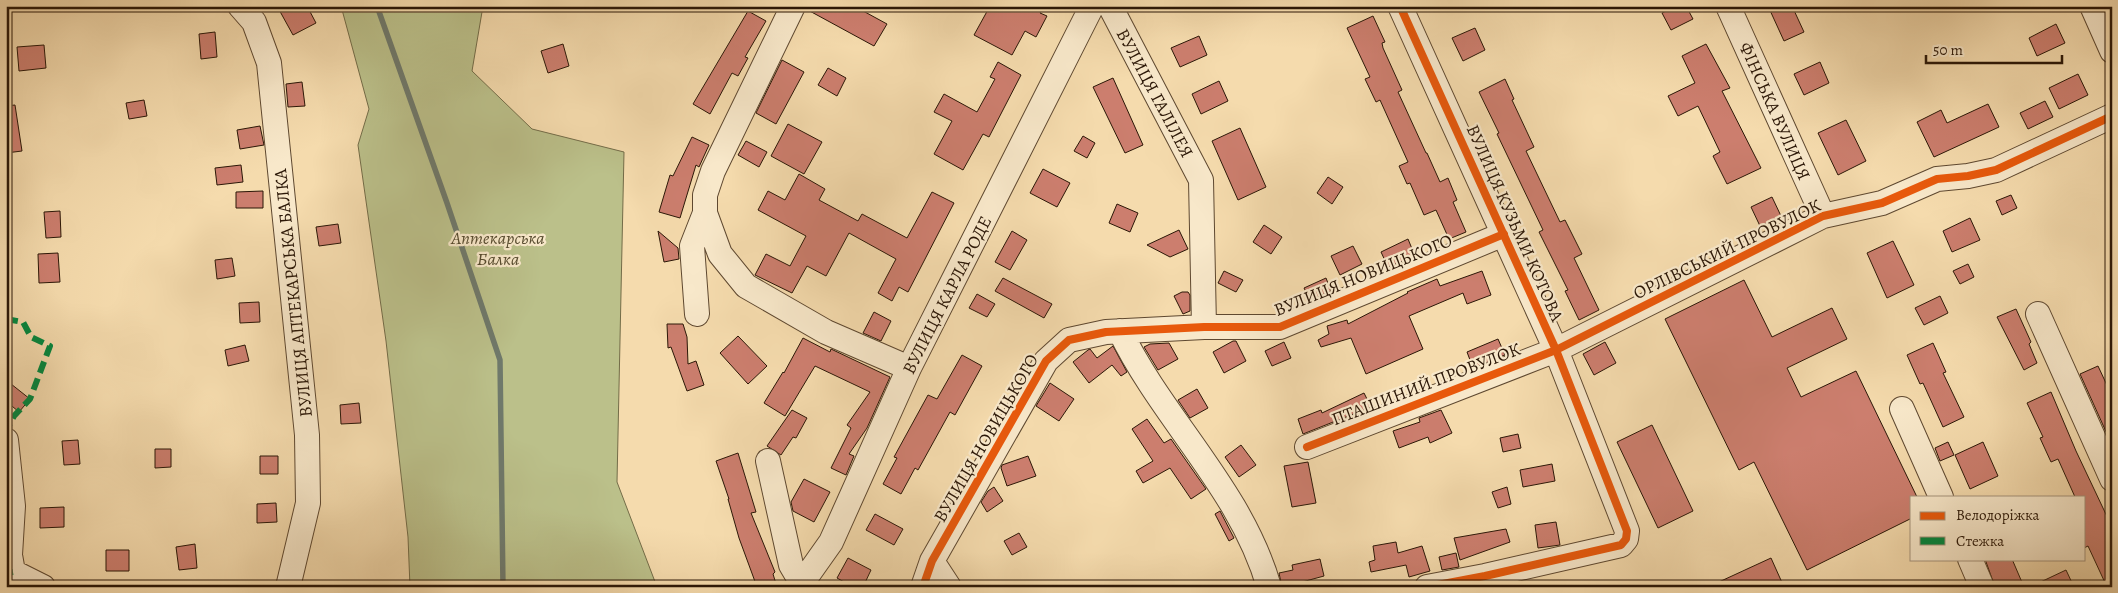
<svg xmlns="http://www.w3.org/2000/svg" width="2118" height="593" viewBox="0 0 2118 593" font-family="Alegreya,serif">
	<rect width="100%" height="100%" fill="#f5dbad"/>
	<filter id="stains"><feTurbulence type="fractalNoise" baseFrequency=".004" numOctaves="4"/><feColorMatrix values="0 0 0 0 .2 0 0 0 0 .09 0 0 0 0 .02 0 0 0 .5 -.17"/></filter>
	<radialGradient id="worn" r=".72"><stop offset=".6" stop-color="#630" stop-opacity="0"/><stop offset="1" stop-color="#630" stop-opacity=".3"/></radialGradient>
	<!-- green -->
	<path fill="#bbc08a" stroke="#736c48" d="M341 6H483L472 71 532 129 624 152 617 482 657 587H410L408 537 386 341 358 145 369 109Z"/>
	<g fill="none" stroke-linecap="round" stroke-linejoin="round">
		<!-- stream -->
		<path stroke="#6f796b" stroke-width="5.5" d="M377 6 447 203 500 360 503 587"/>
	</g>
	<!-- building -->
	<path fill="#cc7e6e" stroke="#2b1707" d="M277 6H307L316 23 293 35Z
		M807 6H854L887 24 874 46 806 9Z
		M990 6H1044L1040 13 1047 16 1036 37 1025 31 1012 55 974 35Z
		M1676 6H1686L1693 19 1671 30 1662 13Z
		M1768 6H1792L1804 32 1784 41Z
		M748 11 766 21 745 57 748 58 738 76 732 73 710 114 693 104Z
		M1373 16 1385 42 1382 43 1383 48 1402 90 1398 92 1426 153H1427L1440 182 1448 178 1457 200 1453 202 1466 232 1449 239 1436 210 1424 215 1410 183 1407 184 1399 166 1408 162 1380 100 1376 102 1365 79 1370 77 1347 28Z
		M2056 24 2065 43 2037 56 2029 38Z
		M1475 28 1485 50 1463 61 1452 38Z
		M215 32 217 57 201 59 199 34Z
		M1199 36 1207 55 1180 67 1171 48Z
		M563 44 569 66 548 73 541 51Z
		M1706 44 1730 88 1722 91 1761 168 1727 184 1713 156 1720 152 1698 106 1678 116 1668 96 1695 83 1682 56Z
		M44 45 46 68 19 71 17 47Z
		M782 60 804 72 776 124 756 113Z
		M998 62 1021 75 989 137 983 134 963 170 934 154 952 121 934 112 944 94 977 112 995 79 990 77Z
		M1820 62 1829 83 1804 95 1794 74Z
		M828 68 846 78 837 96 818 85Z
		M2078 74 2088 95 2059 109 2049 88Z
		M1113 78 1143 145 1125 153 1093 87Z
		M1505 79 1514 99 1512 100 1534 147 1526 151 1560 222 1565 220 1582 254 1574 258 1599 310 1579 320 1565 291 1568 290 1539 232 1543 230 1497 134 1499 133 1479 92Z
		M1219 81 1228 101 1201 114 1192 94Z
		M302 82 305 106 288 107 286 84Z
		M144 100 147 116 129 119 126 103Z
		M2045 101 2053 117 2028 129 2020 113Z
		M1988 104 1999 127 1934 157 1917 122 1941 110 1947 123Z
		M15 105 22 151 6 153V106Z
		M1846 120 1866 161 1838 175 1818 133Z
		M788 124 822 142 804 174 771 156Z
		M260 126 264 145 240 149 237 130Z
		M1240 128 1266 187 1238 200 1212 141Z
		M1083 136 1095 143 1087 158 1074 151Z
		M692 137 709 145 699 167 696 165 680 218 659 212 670 175 673 176Z
		M746 141 767 152 759 167 738 155Z
		M241 165 243 182 217 185 215 168Z
		M1043 169 1070 183 1057 207 1030 193Z
		M799 174 825 189 819 200 858 221 862 214 907 238 932 192 954 203 908 292 899 287 892 301 878 293 896 259 849 233 826 276 807 266 792 293 755 275 766 254 790 266 806 236 758 210 768 191 785 200Z
		M1328 177 1343 187 1332 204 1317 193Z
		M263 191V208H236V192Z
		M2011 195 2017 208 2002 215 1996 201Z
		M1772 197 1781 216 1760 226 1751 207Z
		M1117 204 1138 213 1130 232 1109 223Z
		M60 211 61 237 46 238 44 212Z
		M1970 218 1980 240 1952 252 1943 231Z
		M338 224 341 243 319 246 316 227Z
		M1264 225 1282 237 1271 254 1253 242Z
		M1179 230 1188 249 1170 257 1147 245Z
		M658 231 678 248 679 259 664 262Z
		M1012 231 1027 240 1010 270 995 262Z
		M1408 239 1415 256 1388 267 1381 252Z
		M1893 241 1914 285 1887 298 1867 253Z
		M1353 246 1362 264 1340 275 1331 256Z
		M58 253 60 282 39 283 38 254Z
		M232 258 235 276 217 279 215 260Z
		M1968 264 1974 277 1960 284 1953 271Z
		M1224 271 1243 280 1236 292 1218 283Z
		M1482 271 1491 295 1467 304 1463 293 1409 316 1423 349 1366 374 1351 338 1321 347 1318 340 1329 334 1327 326 1347 320 1348 324 1408 293 1407 292 1437 279 1440 286Z
		M1003 278 1052 304 1044 318 995 291Z
		M1326 278 1331 291 1310 300 1304 288Z
		M1744 280 1772 337 1832 308 1847 339 1787 368 1801 397 1856 371 1917 497H1912V518L1807 570 1754 462 1739 470 1665 319Z
		M1182 292H1188L1190 295V311L1183 314 1174 296Z
		M977 294 995 304 987 317 969 308Z
		M1940 296 1948 313 1924 325 1915 308Z
		M259 302 260 322 240 323 239 303Z
		M2016 309 2031 342 2029 344 2037 363 2024 370 1997 317Z
		M874 312 891 321 881 341 863 333Z
		M667 324H683L687 337 688 364 696 361 704 385 687 391 671 347 668 348Z
		M738 336 767 366 748 384 720 353Z
		M803 338 830 352 831 349 890 377 867 428 849 454 854 456 846 475 831 468 851 428 847 425 870 392 815 366 785 416 764 403 783 372 784 373Z
		M1498 339 1505 355 1473 368 1467 352Z
		M1233 341H1236L1246 361 1224 373 1213 352Z
		M1284 342 1291 358 1272 366 1265 351Z
		M1605 342 1616 363 1594 375 1583 354Z
		M1169 343 1178 359 1158 370 1144 347 1150 344Z
		M1933 343 1946 372 1943 373 1964 417 1943 427 1923 383 1920 384 1907 355Z
		M245 345 249 361 228 366 225 350Z
		M1113 346 1127 372 1121 376 1112 365 1089 383 1073 362 1088 350 1090 349 1097 358Z
		M962 355 982 366 955 415 950 412 918 470 915 468 901 494 883 484 897 458 894 457 928 395 937 399Z
		M2098 366 2112 396V445L2080 374Z
		M6 380 30 399 19 412 6 401Z
		M1050 383 1074 399 1059 421 1036 406Z
		M1197 389 1208 408 1190 418 1178 400Z
		M2051 392 2076 451 2112 527V587H2107L2088 546 2084 548V497H2075L2058 459 2051 462 2040 438 2043 437 2027 403Z
		M1364 393 1371 407 1303 434 1298 419 1321 410 1322 413Z
		M359 403 361 423 341 424 340 405Z
		M792 410 807 418 796 438 793 437 781 455 767 446Z
		M1441 410 1452 433 1430 443 1428 437 1399 448 1393 431 1420 422 1419 418Z
		M1147 419 1164 443 1171 439 1206 489 1191 499 1170 468 1143 483 1136 471 1153 461 1132 429Z
		M1652 425 1693 511 1658 528 1617 442Z
		M1518 434 1521 448 1503 452 1500 438Z
		M78 440 80 464 64 465 62 441Z
		M1948 442 1954 455 1940 461 1935 448Z
		M1983 442 1998 476 1970 489 1955 455Z
		M1241 445 1256 465 1239 477 1225 457Z
		M155 449H171V467L155 468Z
		M738 453 756 512 751 513 775 572 773 574 777 587H757L739 538 728 499H729L716 461Z
		M260 456H278V474H260Z
		M1028 456 1036 476 1007 486 1001 468 1002 465Z
		M1308 462 1316 503 1292 507 1284 466Z
		M1552 464 1555 481 1523 487 1520 470Z
		M804 479 830 492 814 522 793 511 791 502Z
		M994 487 1003 501 987 512 981 502 988 491Z
		M1507 487 1511 504 1498 508 1492 492Z
		M276 503 277 522 257 523V504Z
		M64 507V527L40 528V508Z
		M1220 511 1234 538 1229 541 1215 514Z
		M875 514 903 529 894 545 866 530Z
		M1556 522 1560 545 1538 548 1535 525Z
		M1506 529 1510 542 1460 560 1454 538Z
		M1019 533 1027 547 1012 555 1004 541Z
		M1396 542 1398 553 1422 546 1430 571 1409 577 1406 565 1371 572 1369 562 1375 560 1373 546Z
		M195 544 197 568 179 570 176 547Z
		M106 550H129V571H106Z
		M1456 553 1459 567 1442 570 1439 557Z
		M848 558 871 570 863 587H853L837 578Z
		M1771 558 1784 587H1708Z
		M1320 559 1324 576 1302 582 1303 587H1282L1279 573 1293 570 1292 565Z
		M1985 559H2012L2024 587H1995Z
		M2066 570 2074 587H2030Z"/>
	<g fill="none" stroke-linecap="round" stroke-linejoin="round">
		<!-- minor casing -->
		<g stroke="#5e4830" stroke-width="26">
			<path id="minor" d="M240 6 254 22 269 63 307 435 308 503 288 587
				M793 6 713 171 705 195V213L720 254 746 286 826 332 909 368
				M1110 6 1201 180 1204 327
				M1400 6 1556 350 1627 531 1626 539 1621 545 1485 576 1427 587
				M1728 6 1823 216
				M2092 6 2112 51
				M697 314 692 246 705 213
				M2038 314 2112 479
				M1120 331C1163 420 1241 489 1269 587
				M1902 409 1941 497
				M6 440 13 506 10 555 13 572 43 587
				M1307 447 1556 350 1823 216 1882 203 1937 179 1968 176 1996 170 2112 116
				M768 461 791 565 804 587
				M1970 559 1982 587
				M932 561 949 587
				M802 583 831 542 909 368 1092 6
				M923 587 932 561 1046 361 1069 340 1106 332 1204 327H1280L1504 234"/>
		</g>
		<!-- minor -->
		<use href="#minor" stroke="#f8e8ca" stroke-width="24"/>
		<!-- quiet -->
		<path stroke="#00873e" stroke-width="6" stroke-dasharray="12 6" stroke-linecap="butt" d="M6 319 23 322 31 337 50 346 30 399 14 416 6 431
			M6 573 13 572"/>
		<!-- cycleway casing -->
		<g stroke="#f8e8ca" stroke-width="11">
			<path id="cycleway" d="M1400 6 1556 350 1627 531 1626 539 1621 545 1485 576 1427 587
				M1307 447 1556 350 1823 216 1882 203 1937 179 1968 176 1996 170 2112 116
				M923 587 932 561 1046 361 1069 340 1106 332 1204 327H1280L1504 234"/>
		</g>
		<!-- cycleway -->
		<use href="#cycleway" stroke="#e8590c" stroke-width="8"/>
	</g>
	<g text-anchor="middle" dominant-baseline="central" stroke-width="4.5" stroke-linejoin="round" paint-order="stroke">
		<!-- street labels -->
		<g font-size="18" fill="#2b1707" stroke="#f8e8ca">
			<text transform="translate(1155 93) rotate(62)">ВУЛИЦЯ ГАЛІЛЕЯ</text>
			<text transform="translate(1775 111) rotate(66)">ФІНСЬКА ВУЛИЦЯ</text>
			<text transform="translate(1515 223) rotate(66)">ВУЛИЦЯ КУЗЬМИ КОТОВА</text>
			<text transform="translate(1727 249) rotate(-26)">ОРЛІВСЬКИЙ ПРОВУЛОК</text>
			<text transform="translate(1363 275) rotate(-22)">ВУЛИЦЯ НОВИЦЬКОГО</text>
			<text transform="translate(293 293) rotate(-96)">ВУЛИЦЯ АПТЕКАРСЬКА БАЛКА</text>
			<text transform="translate(947 295) rotate(-63)">ВУЛИЦЯ КАРЛА РОДЕ</text>
			<text transform="translate(1426 384) rotate(-21)">ПТАШИНИЙ ПРОВУЛОК</text>
			<text transform="translate(986 438) rotate(-60)">ВУЛИЦЯ НОВИЦЬКОГО</text>
		</g>
		<!-- park labels -->
		<g font-size="18" font-style="italic" fill="#564a2e" stroke="#f8e8ca">
			<text x="498" y="238">Аптекарська<tspan x="498" dy="21">Балка</tspan></text>
		</g>
	</g>
	<!-- margin -->
	<rect width="2118" height="593" fill="none" stroke="#f5dbad" stroke-width="25"/>
	<rect x="8" y="8" width="2103" height="578" fill="none" stroke="#2b1707" stroke-width="2.5"/>
	<rect x="12" y="12" width="2093" height="568" fill="none" stroke="#2b1707"/>
	<!-- legend -->
	<rect x="1910" y="496" width="175" height="65" fill="#f8e8ca" stroke="#a6947c"/>
	<rect x="1920" y="512" width="25" height="8" fill="#e8590c" stroke="#a6947c"/>
	<text x="1956" y="520" font-size="15" fill="#2b1707">Велодоріжка</text>
	<rect x="1920" y="537" width="25" height="8" fill="#00873e" stroke="#a6947c"/>
	<text x="1956" y="546" font-size="15" fill="#2b1707">Стежка</text>
	<!-- scale -->
	<path d="M1926 55v8h136v-8" fill="none" stroke="#2b1707" stroke-width="2.5"/>
	<text x="1933" y="55" font-size="15" fill="#2b1707" stroke="#f8e8ca" stroke-width="4" paint-order="stroke">50 m</text>
	<rect width="100%" height="100%" filter="url(#stains)"/>
	<rect width="100%" height="100%" fill="url(#worn)"/>
</svg>
